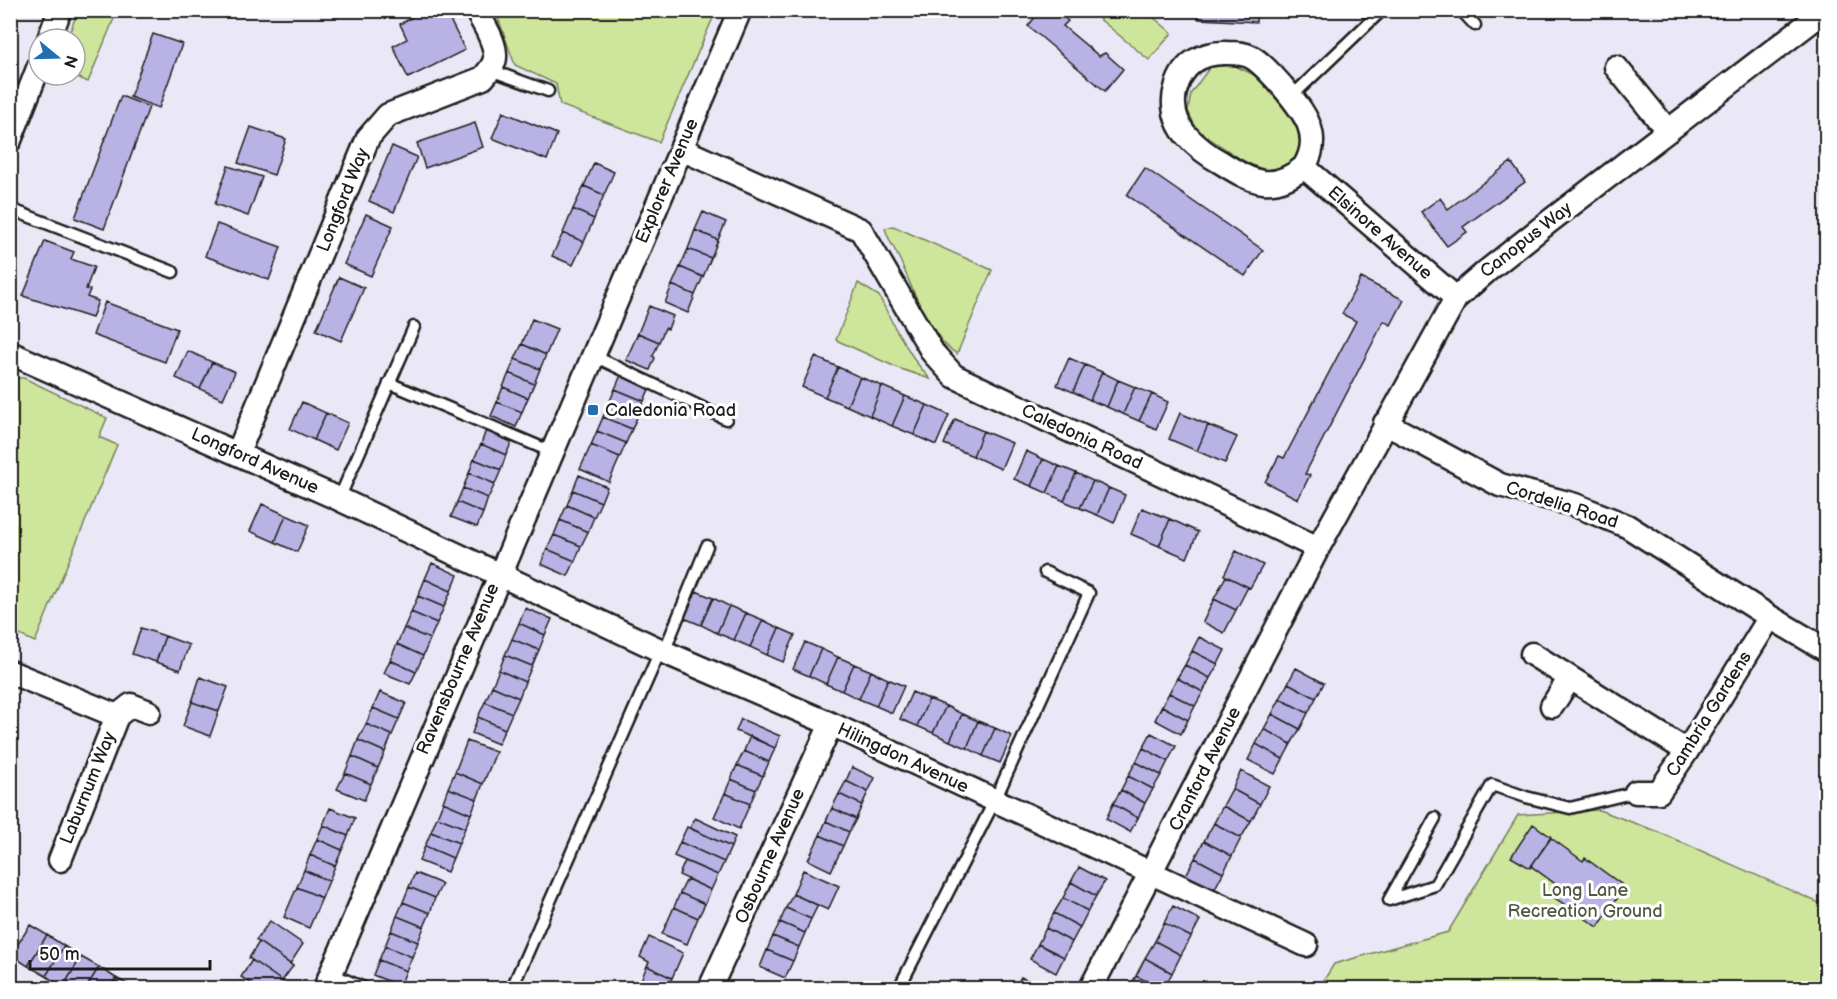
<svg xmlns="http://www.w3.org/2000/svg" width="1837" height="999" viewBox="0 0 1837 999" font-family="'Balsamiq Sans',sans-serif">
	<rect width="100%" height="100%" fill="#eae8f7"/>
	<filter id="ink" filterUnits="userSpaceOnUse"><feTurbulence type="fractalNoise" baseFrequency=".0167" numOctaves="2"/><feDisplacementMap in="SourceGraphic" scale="12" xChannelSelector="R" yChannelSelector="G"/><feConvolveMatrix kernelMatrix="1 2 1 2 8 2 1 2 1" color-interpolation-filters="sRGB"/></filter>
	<g filter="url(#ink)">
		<!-- green -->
		<path fill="#cee69c" stroke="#75815c" stroke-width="1.5" d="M78 11H125L115 16 88 82 73 75H75V39H67Z
			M499 11V10L716 11 659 142 560 105 556 84 515 65 497 15Z
			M1090 11H1146L1172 33 1149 60Z
			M1233 65 1261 78 1291 110 1303 141 1297 165 1280 173 1260 172 1197 130 1188 111 1191 93 1210 67Z
			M893 226 992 270 957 354C928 337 913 288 899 258 894 247 888 240 885 228Z
			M858 283 879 296 895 328 916 362 930 379 898 368 836 340Z
			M11 378H24L107 418 99 437 117 445 35 642 11 631Z
			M1599 810 1656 831 1826 906V988H1319L1334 964 1448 932 1518 815Z"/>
		<!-- building -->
		<path fill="#b8b3e4" stroke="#1c1c1c" stroke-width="1.5" d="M408 10H437L441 19 448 16 465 50 408 78 393 46 407 39 400 24 411 18Z
			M1041 10H1055L1068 21 1063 26 1099 56 1105 53 1123 69 1105 91 1028 26Z
			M1199 10H1257L1256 22 1199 19Z
			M153 34 182 44 159 108 130 97Z
			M121 96 149 107 104 229 75 218Z
			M503 112 557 134 547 160 492 138Z
			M475 123 483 147 425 168 417 143Z
			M251 127 286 139 274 175 238 163Z
			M392 146 417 157 394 212 369 201Z
			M1511 162 1525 182 1463 227 1467 232 1447 246 1421 212 1440 198 1448 209Z
			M594 163 614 172 604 195 584 186Z
			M228 166 262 177 248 216 215 204Z
			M1145 168 1263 250 1245 276 1127 195Z
			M584 186 604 195 594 219 573 209Z
			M573 209 594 219 584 242 563 233Z
			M703 212 726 222 718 240 695 230Z
			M366 214 393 226 371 276 344 264Z
			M217 224 281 247 269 280 205 256Z
			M695 230 718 240 711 258 688 249Z
			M563 233 584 242 573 265 552 256Z
			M45 241 74 252 71 259 94 267 86 289 90 290 87 297 98 301 92 318 23 296Z
			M688 249 711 258 703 277 680 267Z
			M680 267 703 277 695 295 672 285Z
			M339 277 364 288 341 341 316 330Z
			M1361 278 1404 300 1391 325 1384 321 1305 474 1310 475 1298 499 1265 482 1279 456 1284 458 1356 321 1342 314Z
			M672 285 695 295 688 313 665 303Z
			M105 302 177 329 165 362 93 335Z
			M649 306 673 316 668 329 665 328 659 342 638 333Z
			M532 319 557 329 546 355 522 344Z
			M638 333 659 342 653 356 655 358 650 370 626 360Z
			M522 344 546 355 540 369 515 359Z
			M188 351 212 362 200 389 176 378Z
			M815 357 838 367 825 397 802 387Z
			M1069 358 1085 365 1073 392 1057 385Z
			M515 359 540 369 534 384 509 373Z
			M212 362 235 372 223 399 200 389Z
			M1085 365 1102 372 1090 400 1073 392Z
			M838 367 860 377 847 406 825 397Z
			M1102 372 1118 380 1107 407 1090 400Z
			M509 373 534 384 528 398 503 387Z
			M621 375 650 387 644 401 615 389Z
			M860 377 882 386 870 416 847 406Z
			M1118 380 1135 387 1123 414 1107 407Z
			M882 386 905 396 892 426 870 416Z
			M503 387 528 398 522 412 497 402Z
			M1135 387 1152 394 1139 421 1123 414Z
			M615 389 644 401 638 415 609 403Z
			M1152 394 1168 402 1156 429 1139 421Z
			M905 396 927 405 914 435 892 426Z
			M302 402 326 413 314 440 290 429Z
			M497 402 522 412 516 427 491 416Z
			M609 403 638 415 632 429 603 417Z
			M927 405 949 415 936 445 914 435Z
			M326 413 348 423 336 450 314 440Z
			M1180 413 1208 425 1197 451 1169 439Z
			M603 417 632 429 626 443 597 431Z
			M955 419 983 431 973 456 944 444Z
			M1208 425 1237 437 1225 463 1197 451Z
			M486 430 512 441 506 455 481 444Z
			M597 431 626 443 620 457 591 445Z
			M983 431 1012 443 1001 469 973 456Z
			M481 444 506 455 501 470 474 459Z
			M591 445 620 457 609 482 580 469Z
			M1026 451 1043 459 1031 486 1014 479Z
			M474 459 501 470 495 484 469 473Z
			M1043 459 1059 466 1047 493 1031 486Z
			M1059 466 1076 473 1064 501 1047 493Z
			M469 473 495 484 488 498 463 488Z
			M1076 473 1093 481 1080 508 1064 501Z
			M579 475 607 487 601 502 573 490Z
			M1093 481 1109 488 1097 515 1080 508Z
			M463 488 488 498 483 513 457 502Z
			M1109 488 1125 495 1114 523 1097 515Z
			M573 490 601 502 594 517 567 505Z
			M457 502 483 513 477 527 451 517Z
			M262 504 286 515 275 542 250 531Z
			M567 505 594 517 588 532 560 520Z
			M1142 508 1170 519 1159 546 1131 534Z
			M286 515 309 525 297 552 275 542Z
			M1170 519 1198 532 1187 558 1159 546Z
			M560 520 588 532 581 546 554 535Z
			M554 535 581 546 575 561 547 549Z
			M547 549 575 561 568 576 541 564Z
			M1236 551 1263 565 1250 588 1224 575Z
			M432 563 458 575 451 591 425 579Z
			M1226 576 1248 587 1236 610 1214 599Z
			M425 579 451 591 444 607 418 596Z
			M696 591 713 598 701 625 684 618Z
			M418 596 444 607 437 623 411 612Z
			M713 598 729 606 717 633 701 625Z
			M1214 599 1236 610 1224 633 1203 622Z
			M729 606 746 613 734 640 717 633Z
			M525 608 552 619 545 635 519 623Z
			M411 612 437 623 430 639 404 628Z
			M746 613 763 620 750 647 734 640Z
			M763 620 779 628 767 655 750 647Z
			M519 623 545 635 539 650 512 639Z
			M141 628 165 636 156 662 132 654Z
			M404 628 430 639 423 656 397 644Z
			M779 628 795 635 783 662 767 655Z
			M165 636 189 645 180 670 156 662Z
			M1199 637 1225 650 1218 664 1192 651Z
			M512 639 539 650 532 666 505 655Z
			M805 642 821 649 809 676 793 669Z
			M397 644 423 656 416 672 390 660Z
			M821 649 838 657 826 684 809 676Z
			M1192 651 1218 664 1210 678 1185 665Z
			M505 655 532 666 525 682 499 670Z
			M838 657 854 664 842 691 826 684Z
			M390 660 416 672 410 684 384 673Z
			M854 664 871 671 859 699 842 691Z
			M1185 665 1210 678 1203 692 1177 678Z
			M1296 668 1324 683 1316 698 1288 683Z
			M499 670 525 682 519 698 492 686Z
			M871 671 888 679 876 706 859 699Z
			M200 677 228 687 219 711 192 702Z
			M1177 678 1203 692 1195 706 1169 693Z
			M888 679 904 686 892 713 876 706Z
			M1288 683 1316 698 1308 713 1280 699Z
			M492 686 519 698 512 713 485 702Z
			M380 692 406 703 399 719 373 708Z
			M912 692 929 699 917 726 900 719Z
			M1169 693 1195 706 1188 720 1162 706Z
			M929 699 946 706 933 733 917 726Z
			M1280 699 1308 713 1300 729 1272 714Z
			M192 702 219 711 210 736 183 726Z
			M485 702 512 713 505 729 478 717Z
			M946 706 962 714 950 741 933 733Z
			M1162 706 1188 720 1181 734 1155 720Z
			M373 708 399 719 392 735 366 724Z
			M962 714 978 721 967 748 950 741Z
			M1272 714 1300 729 1291 744 1264 729Z
			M478 717 505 729 498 744 472 733Z
			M741 719 780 736 775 748 736 731Z
			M978 721 995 728 983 756 967 748Z
			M366 724 392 735 385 752 358 740Z
			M995 728 1012 736 1000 763 983 756Z
			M1264 729 1291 744 1283 759 1256 744Z
			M1151 733 1176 746 1168 761 1143 748Z
			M750 736 775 748 769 762 744 751Z
			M358 740 385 752 378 768 352 756Z
			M467 741 496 752 483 784 455 772Z
			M1256 744 1283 759 1275 774 1248 760Z
			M1143 748 1168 761 1161 775 1136 762Z
			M744 751 769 762 763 776 737 765Z
			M352 756 378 768 371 784 345 773Z
			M1136 762 1161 775 1153 789 1128 776Z
			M737 765 763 776 756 790 731 779Z
			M852 767 875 778 868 792 846 781Z
			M1241 771 1269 786 1260 804 1232 789Z
			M455 772 483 784 477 799 448 788Z
			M345 773 371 784 364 800 337 789Z
			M1128 776 1153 789 1145 803 1121 790Z
			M731 779 756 790 750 804 725 793Z
			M846 781 868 792 862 805 839 794Z
			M448 788 477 799 471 814 443 802Z
			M1232 789 1260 804 1251 821 1223 806Z
			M1121 790 1145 803 1138 818 1113 804Z
			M725 793 750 804 739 829 714 817Z
			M839 794 862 805 856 819 832 808Z
			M443 802 471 814 465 828 437 817Z
			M1113 804 1138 818 1130 832 1106 819Z
			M1223 806 1251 821 1241 838 1214 823Z
			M330 808 355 818 348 836 323 825Z
			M832 808 856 819 849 832 826 821Z
			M437 817 465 828 459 843 431 832Z
			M695 818 735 837 731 847 690 828Z
			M826 821 849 832 843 846 820 835Z
			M1214 823 1241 838 1232 856 1204 841Z
			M1533 824 1551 837 1530 868 1511 857Z
			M323 825 348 836 342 850 317 839Z
			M687 827 731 847 724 862 680 842Z
			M431 832 459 843 453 858 425 846Z
			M820 835 843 846 831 871 808 860Z
			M1551 838 1583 861 1585 858 1625 887 1598 927 1555 898 1562 889 1531 866Z
			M317 839 342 850 335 866 310 855Z
			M1204 841 1232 856 1223 873 1195 858Z
			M680 842 724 862 718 875 674 856Z
			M425 846 453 858 447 872 419 861Z
			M310 855 335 866 329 881 304 870Z
			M1195 858 1223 873 1214 890 1186 875Z
			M685 861 718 875 711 890 679 875Z
			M1079 867 1105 881 1096 896 1071 882Z
			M304 870 329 881 322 898 297 887Z
			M803 870 839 886 828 910 793 894Z
			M415 873 442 884 435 898 409 887Z
			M687 879 711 890 705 904 680 893Z
			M1071 882 1096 896 1088 911 1063 898Z
			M297 887 322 898 309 928 284 917Z
			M409 887 435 898 430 913 403 902Z
			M680 893 705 904 698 918 674 907Z
			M793 894 818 905 811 919 786 908Z
			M1063 898 1088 911 1080 927 1054 913Z
			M403 902 430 913 424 927 397 916Z
			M1173 906 1200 920 1191 937 1164 923Z
			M674 907 698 918 687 944 662 934Z
			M786 908 811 919 805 933 780 922Z
			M1054 913 1080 927 1072 942 1046 928Z
			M397 916 424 927 418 942 391 931Z
			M270 921 303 944 290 964 256 940Z
			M780 922 805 933 799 947 773 936Z
			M1164 923 1191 937 1181 955 1155 941Z
			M30 925 47 935 28 966 11 955Z
			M1046 928 1072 942 1064 957 1038 944Z
			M391 931 418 942 412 957 385 946Z
			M47 935 64 946 46 976 28 966Z
			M773 936 799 947 793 961 767 950Z
			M649 937 683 953 672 978 647 966 649 962 640 957Z
			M1155 941 1181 955 1172 973 1145 958Z
			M259 942 293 966 282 981 249 958Z
			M1038 944 1064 957 1056 973 1030 959Z
			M64 946 81 957 63 987 46 976Z
			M385 946 412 957 406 971 379 960Z
			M767 950 793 961 785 978 760 967Z
			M81 957 99 967 86 988H65L63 987Z
			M1145 958 1172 973 1164 988H1160L1136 976Z
			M252 960 286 984 282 988H258L241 977Z
			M379 960 406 971 400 986 373 975Z
			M647 966 672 978 667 988H659L641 980Z
			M99 967 116 978 110 988H86Z
			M1136 976 1160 988H1129Z
			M1021 977 1042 988H1014Z
			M116 978 134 988H110Z
			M641 980 659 988H637Z"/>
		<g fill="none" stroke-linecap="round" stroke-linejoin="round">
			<!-- lane casing -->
			<g stroke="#1c1c1c" stroke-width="15">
				<path id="lane" d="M1461 10 1475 25
					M490 70 548 91
					M1291 97 1382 10
					M10 209 173 272
					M594 356 726 419
					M389 383 552 452
					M339 499 414 327
					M664 652 707 546
					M1435 818 1389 900 1435 885 1492 785 1526 797 1570 808 1636 792
					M332 974 364 988
					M512 988 660 651
					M899 988 995 800 1089 593 1045 572"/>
			</g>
			<!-- street casing -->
			<g stroke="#1c1c1c" stroke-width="27">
				<path id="street" d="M49 39 60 10
					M1616 67 1668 131
					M10 140 39 66
					M681 149 861 230 933 353 954 376 1318 548
					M1304 167C1324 135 1303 111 1283 87 1274 77 1264 65 1253 58 1245 53 1236 53 1227 53 1202 52 1183 63 1176 88 1171 104 1175 122 1186 135 1196 146 1209 156 1222 163 1252 182 1272 193 1304 167L1456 298
					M10 353 339 499 664 652 831 724 1306 945
					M1385 423 1500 485 1575 505 1627 526 1770 617 1826 650
					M238 453 368 138 388 115 483 78C487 73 495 65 495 57 496 42 483 23 476 10
					M1532 654 1687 751
					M10 672 117 716 131 705 149 712
					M1552 706 1570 678
					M1636 792H1659L1687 751 1770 617
					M60 860 117 716
					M325 988C461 662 600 336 740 10
					M710 988 831 724
					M1091 988 1318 548 1456 298 1487 271 1550 221 1826 10"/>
			</g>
			<!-- lane -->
			<use href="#lane" stroke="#fff" stroke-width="10"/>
			<!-- street -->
			<use href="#street" stroke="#fff" stroke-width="22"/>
		</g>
	</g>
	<!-- markers -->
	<rect fill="#1f6fb2" stroke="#fff" stroke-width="2" x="587" y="404" width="12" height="12" rx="3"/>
	<g text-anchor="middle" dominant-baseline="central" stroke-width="6" stroke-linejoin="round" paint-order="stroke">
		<!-- street labels -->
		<g font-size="18" fill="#1c1c1c" stroke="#fff">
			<text transform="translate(667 181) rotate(-67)">Explorer Avenue</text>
			<text transform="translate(343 200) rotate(-68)">Longford Way</text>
			<text transform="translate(1380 233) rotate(41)">Elsinore Avenue</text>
			<text transform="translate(1526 240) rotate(-38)">Canopus Way</text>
			<text transform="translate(1082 437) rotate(25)">Caledonia Road</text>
			<text transform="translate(255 461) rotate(24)">Longford Avenue</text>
			<text transform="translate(1562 505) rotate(18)">Cordelia Road</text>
			<text transform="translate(458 669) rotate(-67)">Ravensbourne Avenue</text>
			<text transform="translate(1709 714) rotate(-58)">Cambria Gardens</text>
			<text transform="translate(903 758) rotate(25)">Hilingdon Avenue</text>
			<text transform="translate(1205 769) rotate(-63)">Cranford Avenue</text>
			<text transform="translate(88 788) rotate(-68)">Laburnum Way</text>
			<text transform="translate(770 856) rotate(-66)">Osbourne Avenue</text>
		</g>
		<!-- poi labels -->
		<g font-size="18" fill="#1c1c1c" stroke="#fff" text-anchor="start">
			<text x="605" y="410">Caledonia Road</text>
		</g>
		<!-- park labels -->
		<g font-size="18" fill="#515942" stroke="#fff">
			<text x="1585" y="890">Long Lane<tspan x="1585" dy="21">Recreation Ground</tspan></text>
		</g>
	</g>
	<!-- margin -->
	<rect width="1837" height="999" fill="none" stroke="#fff" stroke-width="36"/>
	<rect x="18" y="18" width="1801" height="963" fill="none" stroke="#1c1c1c" stroke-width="2" filter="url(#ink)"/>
	<!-- north arrow -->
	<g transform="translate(57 57) rotate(109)"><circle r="28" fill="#ffffff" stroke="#a4a4a4" stroke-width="1.5"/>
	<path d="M0-4.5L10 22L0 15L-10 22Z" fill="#1f6fb2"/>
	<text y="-9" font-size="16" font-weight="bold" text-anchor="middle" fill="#1c1c1c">N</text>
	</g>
	<!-- scale -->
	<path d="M30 960v9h180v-9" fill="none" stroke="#1c1c1c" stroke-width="3"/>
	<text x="39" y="960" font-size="18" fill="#1c1c1c" stroke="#ffffff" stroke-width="4.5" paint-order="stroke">50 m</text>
</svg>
